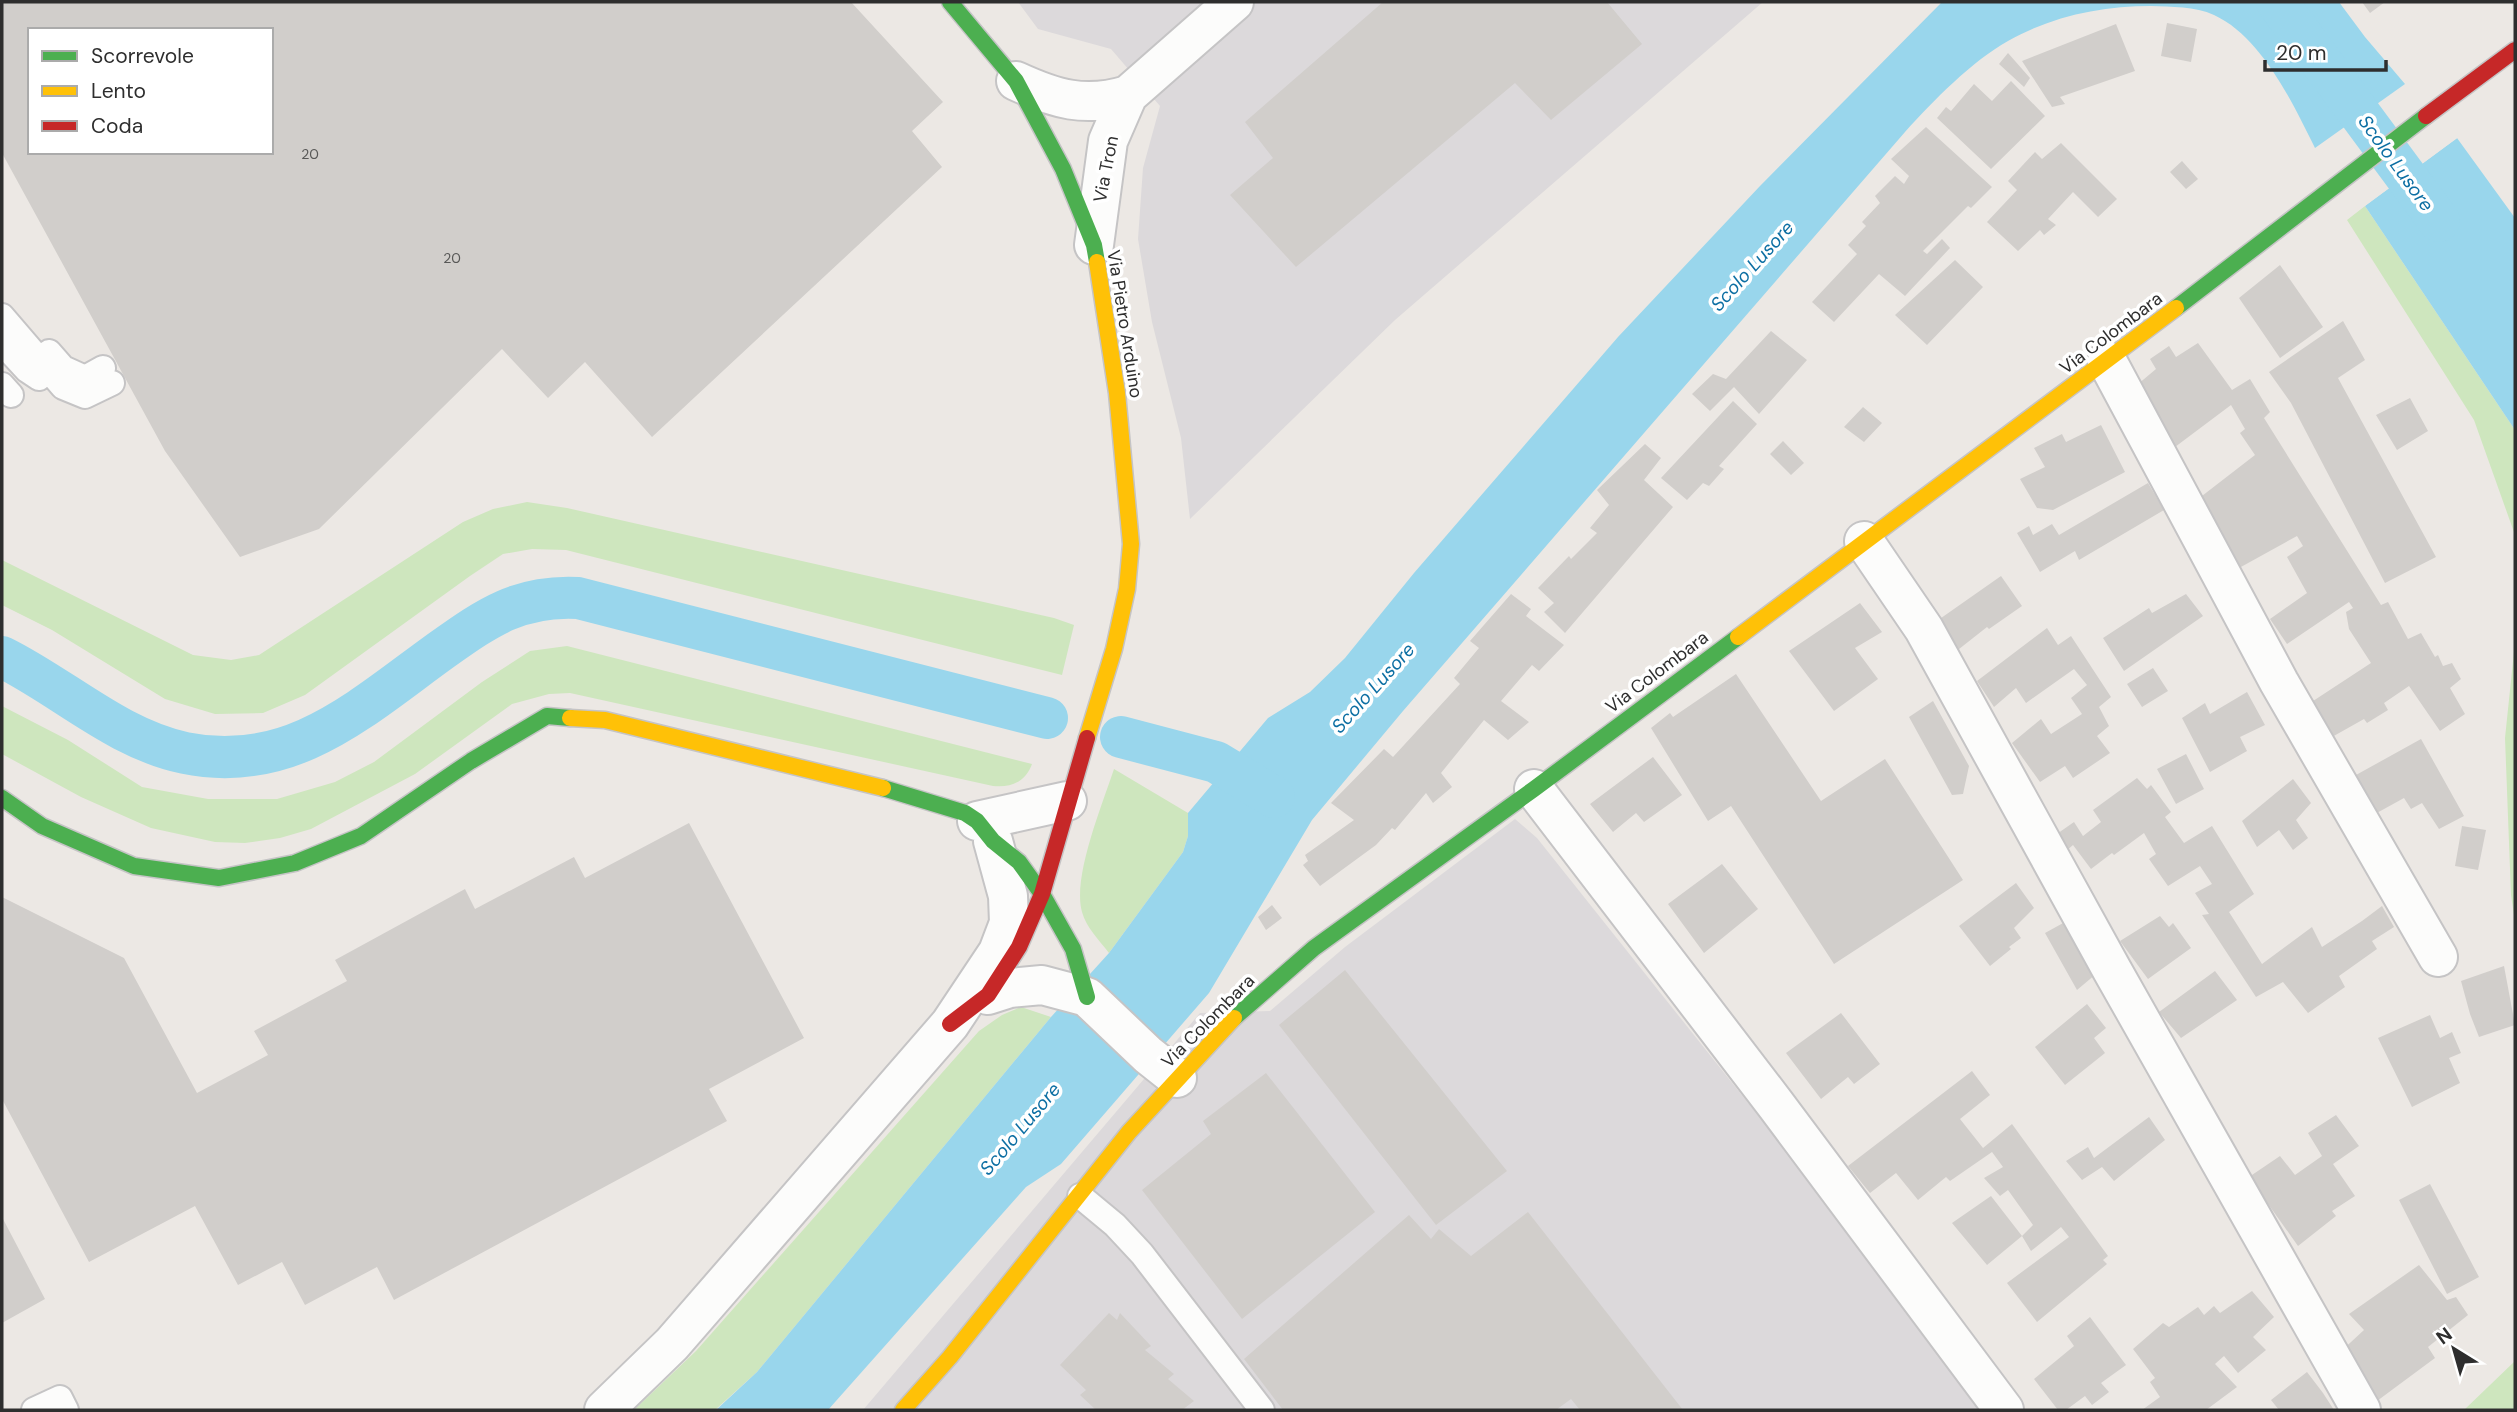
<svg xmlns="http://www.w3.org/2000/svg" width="2517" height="1412" viewBox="0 0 2517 1412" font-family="'DM Sans',sans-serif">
	<rect width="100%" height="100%" fill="#ece8e4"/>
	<!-- industrial -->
	<path fill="#dcd9db" d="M1018 2H1763L1395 320 1190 519 1181 438 1152 322 1138 239 1143 168 1160 106 1111 49 1038 29Z
		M1515 819 1537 838 1874 1261 1985 1410H863L1200 1013 1270 1011 1345 947Z"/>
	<!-- green -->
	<path fill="#cee6be" d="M2365 206 2515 430V535L2474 420 2347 220Z
		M527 502 567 508 1054 618 1074 625 1062 675 566 550 532 549 503 554 470 576 305 695 263 713 215 714 165 699 52 630 2 605V560L193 655 231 660 259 655 463 522 493 509Z
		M2515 642V922L2511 895 2505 738Z
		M567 646 1032 764C1026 781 1012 788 993 786L570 693 549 694 512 704 415 774 311 829 280 838 245 843 215 842 151 828 81 797 2 754V706L68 740 142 787 208 799H277L335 782 374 762 482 682 530 651Z
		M1114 769 1188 813V836L1183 852 1109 953C1099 940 1086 927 1082 912 1072 877 1103 803 1114 769Z
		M1021 1007 1051 1017 757 1372 715 1410H634L696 1351 979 1031 1002 1015Z
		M2515 1361V1410H2464Z"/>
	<!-- water -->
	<path fill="#99d6ec" d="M1942 2H2339L2365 37 2405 84 2315 148C2293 104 2262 37 2214 15 2195 6 2171 7 2151 6 2102 6 2052 16 2008 41 1972 61 1933 101 1905 132L1403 711 1312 820 1209 993 1061 1164 1026 1187 828 1410H716L757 1372 1051 1017 1109 953 1183 852 1188 836V813L1268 718 1310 692 1345 658 1414 573 1618 337 1760 186Z
		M2457 138 2515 218V430L2365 206Z"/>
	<!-- pier -->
	<path fill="#ece8e4" d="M2455 135 2460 136 2362 208 2363 203Z"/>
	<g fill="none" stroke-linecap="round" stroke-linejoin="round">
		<!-- canal -->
		<path stroke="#99d6ec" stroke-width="42" d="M2277 2 2439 221
			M2 657C63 687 117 739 185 753 292 775 362 707 443 649 488 617 520 595 578 598L1047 718
			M1121 737 1216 762 1274 797"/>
	</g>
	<!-- building -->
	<path fill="#d1cecb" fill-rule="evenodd" d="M2 2H851L943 102 912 131 942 167 652 437 585 362 548 398 502 349 319 529 240 557 165 451 2 153ZM30 30H271V152H30Z
		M1383 2H1607L1642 44 1551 120 1515 83 1296 267 1230 195 1273 158 1245 122Z
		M2362 2H2385L2370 13Z
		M2167 23 2197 29 2191 62 2161 56Z
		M2116 24 2135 71 2060 97 2065 104 2052 107 2022 61Z
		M2008 53 2030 78 2024 87 1999 64Z
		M2011 81 2045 116 1991 169 1937 118 1946 107 1951 111 1974 84 1992 101Z
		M1926 127 1992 187 1971 208 1968 206 1923 251 1927 254 1942 239 1950 248 1905 296 1879 274 1834 322 1812 302 1857 254 1848 245 1866 226 1862 222 1880 203 1875 196 1895 176 1904 184 1909 176 1891 159Z
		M2061 143 2117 199 2098 217 2073 192 2048 219 2056 225 2044 235 2040 230 2018 251 1987 222 2017 190 2008 181 2035 152 2042 159Z
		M2182 161 2198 179 2186 189 2170 172Z
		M1955 260 1983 287 1927 345 1895 315Z
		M2280 265 2323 327 2280 358 2239 298Z
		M2343 321 2365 360 2338 378 2436 557 2385 583 2291 403 2269 372Z
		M1771 331 1807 360 1759 414 1734 387 1710 411 1692 394 1713 374 1726 379Z
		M2198 343 2232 390 2250 379 2270 412 2264 418 2381 605 2388 602 2408 639 2421 633 2435 657 2438 655 2443 666 2452 663 2461 679 2450 688 2465 714 2440 731 2409 686 2384 703 2388 710 2367 723 2364 719 2332 737 2310 703 2371 663 2349 629 2346 612 2353 608 2349 602 2287 644 2270 619 2307 593 2287 557 2303 546 2297 536 2230 573 2189 506 2255 455 2240 433 2245 429 2231 405 2175 447 2131 390 2156 369 2150 359 2169 346 2176 357Z
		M2410 398 2428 431 2397 450 2376 415Z
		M1733 401 1757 424 1719 466 1724 469 1709 486 1703 483 1687 500 1661 478Z
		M1863 407 1882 423 1864 442 1844 427Z
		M2101 425 2125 472 2053 510 2037 508 2020 479 2045 467 2034 448 2062 434 2066 442Z
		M1783 441 1804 463 1791 475 1770 454Z
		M1645 444 1661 458 1644 480 1673 507 1565 633 1544 612 1554 603 1538 588 1569 556 1571 559 1597 533 1590 528 1609 505 1597 490Z
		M2148 483 2164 510 2079 560 2075 551 2040 572 2017 533 2029 526 2033 535 2052 524 2059 535Z
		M2001 576 2022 606 1989 629 1987 627 1954 653 1934 623Z
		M1511 594 1531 609 1526 616 1564 645 1539 671 1532 665 1501 701 1529 722 1508 740 1484 720 1441 773 1452 787 1433 803 1426 793 1395 830 1392 828 1376 845 1320 886 1303 865 1308 861 1305 855 1354 820 1331 803 1384 749 1393 757 1460 684 1454 678 1479 648 1470 641Z
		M2186 594 2203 616 2124 671 2103 638 2149 608 2152 613Z
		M1860 603 1882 632 1855 648 1878 679 1834 711 1789 651Z
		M2047 628 2058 645 2071 636 2111 697 2099 707 2109 726 2097 736 2110 753 2073 778 2065 766 2040 782 2012 743 2041 719 2051 734 2082 714 2071 698 2087 685 2074 669 2026 703 2016 688 1994 707 1977 681Z
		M2153 668 2168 691 2142 707 2127 684Z
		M1736 674 1821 801 1885 759 1963 880 1834 964 1731 806 1708 821 1651 728 1670 713 1673 717Z
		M2247 692 2265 725 2240 737 2247 751 2210 772 2182 718 2205 703 2210 714Z
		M1933 701 1969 766 1963 794 1952 795 1909 717Z
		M2421 739 2464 816 2439 829 2422 803 2411 809 2404 798 2375 814 2356 775Z
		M2186 754 2204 789 2176 804 2157 769Z
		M1653 757 1682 795 1644 822 1636 813 1613 832 1590 804Z
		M2137 778 2147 789 2151 785 2171 812 2165 817 2184 843 2212 826 2254 894 2229 912 2262 964 2312 927 2322 947 2362 921 2382 906 2394 927 2372 941 2377 949 2339 976 2345 987 2308 1013 2283 982 2256 997 2202 915 2209 914 2195 893 2212 884 2200 866 2168 886 2149 859 2156 854 2144 833 2114 855 2112 853 2091 869 2073 845 2065 852 2054 836 2074 822 2083 836 2101 822 2093 810Z
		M2293 779 2311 803 2296 820 2308 838 2293 850 2279 830 2257 847 2242 821Z
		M689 823 804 1038 709 1089 727 1121 394 1300 377 1267 305 1305 282 1262 238 1285 195 1206 89 1262 2 1099V897L124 958 197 1093 268 1055 254 1031 347 981 335 960 465 889 475 909 574 857 585 878Z
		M2462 826 2486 830 2478 870 2455 866Z
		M1722 864 1758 909 1704 953 1668 904Z
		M2016 883 2034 908 2014 928 2021 938 2009 947 2011 949 1990 966 1959 926Z
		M1272 905 1282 918 1266 930 1258 917Z
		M2160 916 2169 927 2173 923 2191 948 2148 979 2120 941Z
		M2065 922 2096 974 2077 990 2045 933Z
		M2504 966 2515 1025 2479 1037 2470 1014 2461 981Z
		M1345 970 1507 1171 1436 1225 1279 1025Z
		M2215 971 2237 1000 2181 1038 2159 1012Z
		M2087 1004 2106 1028 2094 1038 2105 1053 2065 1085 2035 1047Z
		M1841 1013 1880 1064 1854 1084 1848 1077 1821 1099 1786 1053Z
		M2430 1015 2440 1038 2452 1032 2461 1053 2449 1058 2460 1083 2412 1107 2378 1038Z
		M1972 1071 1990 1095 1960 1119 1983 1148 2012 1124 2108 1256 2103 1260 2107 1264 2037 1322 2007 1283 2069 1237 2061 1227 2031 1251 2022 1236 2033 1225 2008 1190 2000 1196 1984 1178 2003 1167 1992 1152 1950 1181 1946 1177 1918 1200 1896 1173 1870 1193 1848 1166Z
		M1266 1073 1375 1212 1242 1319 1142 1190 1211 1134 1203 1121Z
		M2336 1115 2359 1146 2333 1164 2355 1196 2332 1211 2336 1216 2298 1246 2249 1177 2280 1156 2295 1175 2322 1156 2308 1133Z
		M2149 1117 2165 1140 2114 1181 2102 1167 2082 1180 2066 1161 2088 1147 2094 1158Z
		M2430 1184 2479 1277 2447 1294 2399 1200Z
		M1991 1196 2022 1236 1987 1265 1952 1223Z
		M1528 1212 1683 1410H1580L1571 1399 1556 1410H1283L1244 1359 1409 1215 1431 1239 1439 1229 1471 1256Z
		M2 1217 45 1299 2 1323Z
		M2419 1265 2447 1300 2456 1297 2468 1315 2428 1347 2435 1358 2377 1401 2338 1354 2364 1330 2349 1314Z
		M2252 1291 2274 1317 2253 1337 2266 1350 2238 1373 2224 1356 2215 1364 2237 1387 2206 1410H2142L2160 1397 2150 1382 2155 1378 2133 1349 2163 1323 2169 1327 2198 1307 2204 1315 2214 1306 2220 1313Z
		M1109 1313 1117 1320 1120 1313 1151 1346 1145 1350 1174 1374 1168 1379 1194 1401 1182 1410H1096L1080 1395 1086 1390 1060 1365Z
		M2090 1317 2126 1365 2101 1383 2109 1392 2092 1405 2085 1396 2066 1410H2058L2034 1379 2074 1346 2067 1336Z
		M2307 1372 2323 1393 2334 1410H2279L2271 1400Z"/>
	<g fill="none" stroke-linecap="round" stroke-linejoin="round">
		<!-- lane casing -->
		<g stroke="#c5c4c5" stroke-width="28">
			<path id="lane" d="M2 316 63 387 85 396 112 383
				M2 343 27 370 39 378
				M49 352 63 368 85 378 103 368
				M2 385 11 395
				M1080 1196 1115 1225 1142 1254 1262 1410
				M34 1410 60 1398 66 1410"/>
		</g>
		<!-- street casing -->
		<g stroke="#c5c4c5" stroke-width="42">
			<path id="street" d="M1016 81C1055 99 1085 108 1128 95L1234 2
				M1094 245 1108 141 1128 95
				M2107 361 2279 682 2438 957
				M1864 541 1924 629 2112 970 2361 1410
				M1534 789 1776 1105 2004 1410
				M977 821 1067 801
				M988 995 1010 988 1042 985 1087 997 1148 1055 1177 1078
				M604 1410 672 1344 950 1024 998 952 1009 923 1008 896 993 841"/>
		</g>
		<!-- fast casing -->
		<g stroke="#c5c4c5" stroke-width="19">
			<path id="fast" d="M950 2 1016 81 1063 169 1094 245 1097 262
				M2176 308 2426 116
				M883 788 965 813 977 821 993 841 1019 862 1042 894 1073 949 1087 997
				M2 798 42 826 134 866 219 878 295 863 361 836 471 761 547 716 570 718
				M1234 1018 1314 948 1534 789 1738 637"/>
		</g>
		<!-- slow casing -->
		<g stroke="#c5c4c5" stroke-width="19">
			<path id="slow" d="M1738 637 2176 308
				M570 718 605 720 883 788
				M1087 738 1114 649 1127 589 1131 544 1117 393 1097 262
				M903 1410 950 1357 1129 1132 1234 1018"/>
		</g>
		<!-- jam casing -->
		<g stroke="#c5c4c5" stroke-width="19">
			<path id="jam" d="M2426 116 2515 50
				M950 1024 988 995 1019 947 1042 894 1087 738"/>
		</g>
		<!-- lane -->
		<use href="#lane" stroke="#fcfcfb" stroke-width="24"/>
		<!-- street -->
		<use href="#street" stroke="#fcfcfb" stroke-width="38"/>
		<!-- fast -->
		<use href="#fast" stroke="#4caf50" stroke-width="16"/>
		<!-- slow -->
		<use href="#slow" stroke="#ffc107" stroke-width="16"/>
		<!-- jam -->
		<use href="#jam" stroke="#c62828" stroke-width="16"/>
	</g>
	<g text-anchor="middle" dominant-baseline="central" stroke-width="7" stroke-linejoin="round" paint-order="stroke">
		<!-- number labels -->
		<g font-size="14" fill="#585857">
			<text x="310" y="154">20</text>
			<text x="452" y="258">20</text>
		</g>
		<!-- street labels -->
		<g font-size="18" fill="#2e2e2e" stroke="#fff">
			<text transform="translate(1106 169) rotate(-79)">Via Tron</text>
			<text transform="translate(1125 324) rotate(81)">Via Pietro Arduino</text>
			<text transform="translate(2111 333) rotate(-37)">Via Colombara</text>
			<text transform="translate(1657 672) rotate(-37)">Via Colombara</text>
			<text transform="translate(1208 1021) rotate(-45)">Via Colombara</text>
		</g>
		<!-- water labels -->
		<g font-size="19" font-style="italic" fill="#0d6fa3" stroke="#fff">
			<text transform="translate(2396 163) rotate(54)">Scolo Lusore</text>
			<text transform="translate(1752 266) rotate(-48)">Scolo Lusore</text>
			<text transform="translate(1373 688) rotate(-48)">Scolo Lusore</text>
			<text transform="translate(1020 1129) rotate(-50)">Scolo Lusore</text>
		</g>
	</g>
	<!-- border -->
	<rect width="2517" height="1412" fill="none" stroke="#2e2e2e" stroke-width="7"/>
	<!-- legend -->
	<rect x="28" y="28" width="245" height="126" fill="#ffffff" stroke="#ababab" stroke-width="2"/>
	<rect x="42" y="51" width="35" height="10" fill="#4caf50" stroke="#ababab" stroke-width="2"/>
	<text x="91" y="63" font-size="21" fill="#2e2e2e">Scorrevole</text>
	<rect x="42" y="86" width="35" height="10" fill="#ffc107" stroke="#ababab" stroke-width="2"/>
	<text x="91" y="98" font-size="21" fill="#2e2e2e">Lento</text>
	<rect x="42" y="121" width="35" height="10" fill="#c62828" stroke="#ababab" stroke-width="2"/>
	<text x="91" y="133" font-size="21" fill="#2e2e2e">Coda</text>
	<!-- north arrow -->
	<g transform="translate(2454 1349) rotate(323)" stroke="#ffffff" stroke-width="5" paint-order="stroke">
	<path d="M0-5L12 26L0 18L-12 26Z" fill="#2e2e2e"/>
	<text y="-10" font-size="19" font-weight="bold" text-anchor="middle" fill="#2e2e2e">N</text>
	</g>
	<!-- scale -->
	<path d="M2265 60v10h121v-10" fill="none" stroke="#2e2e2e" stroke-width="3.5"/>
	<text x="2276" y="60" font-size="21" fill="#2e2e2e" stroke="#ffffff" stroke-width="5" paint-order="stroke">20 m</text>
</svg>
